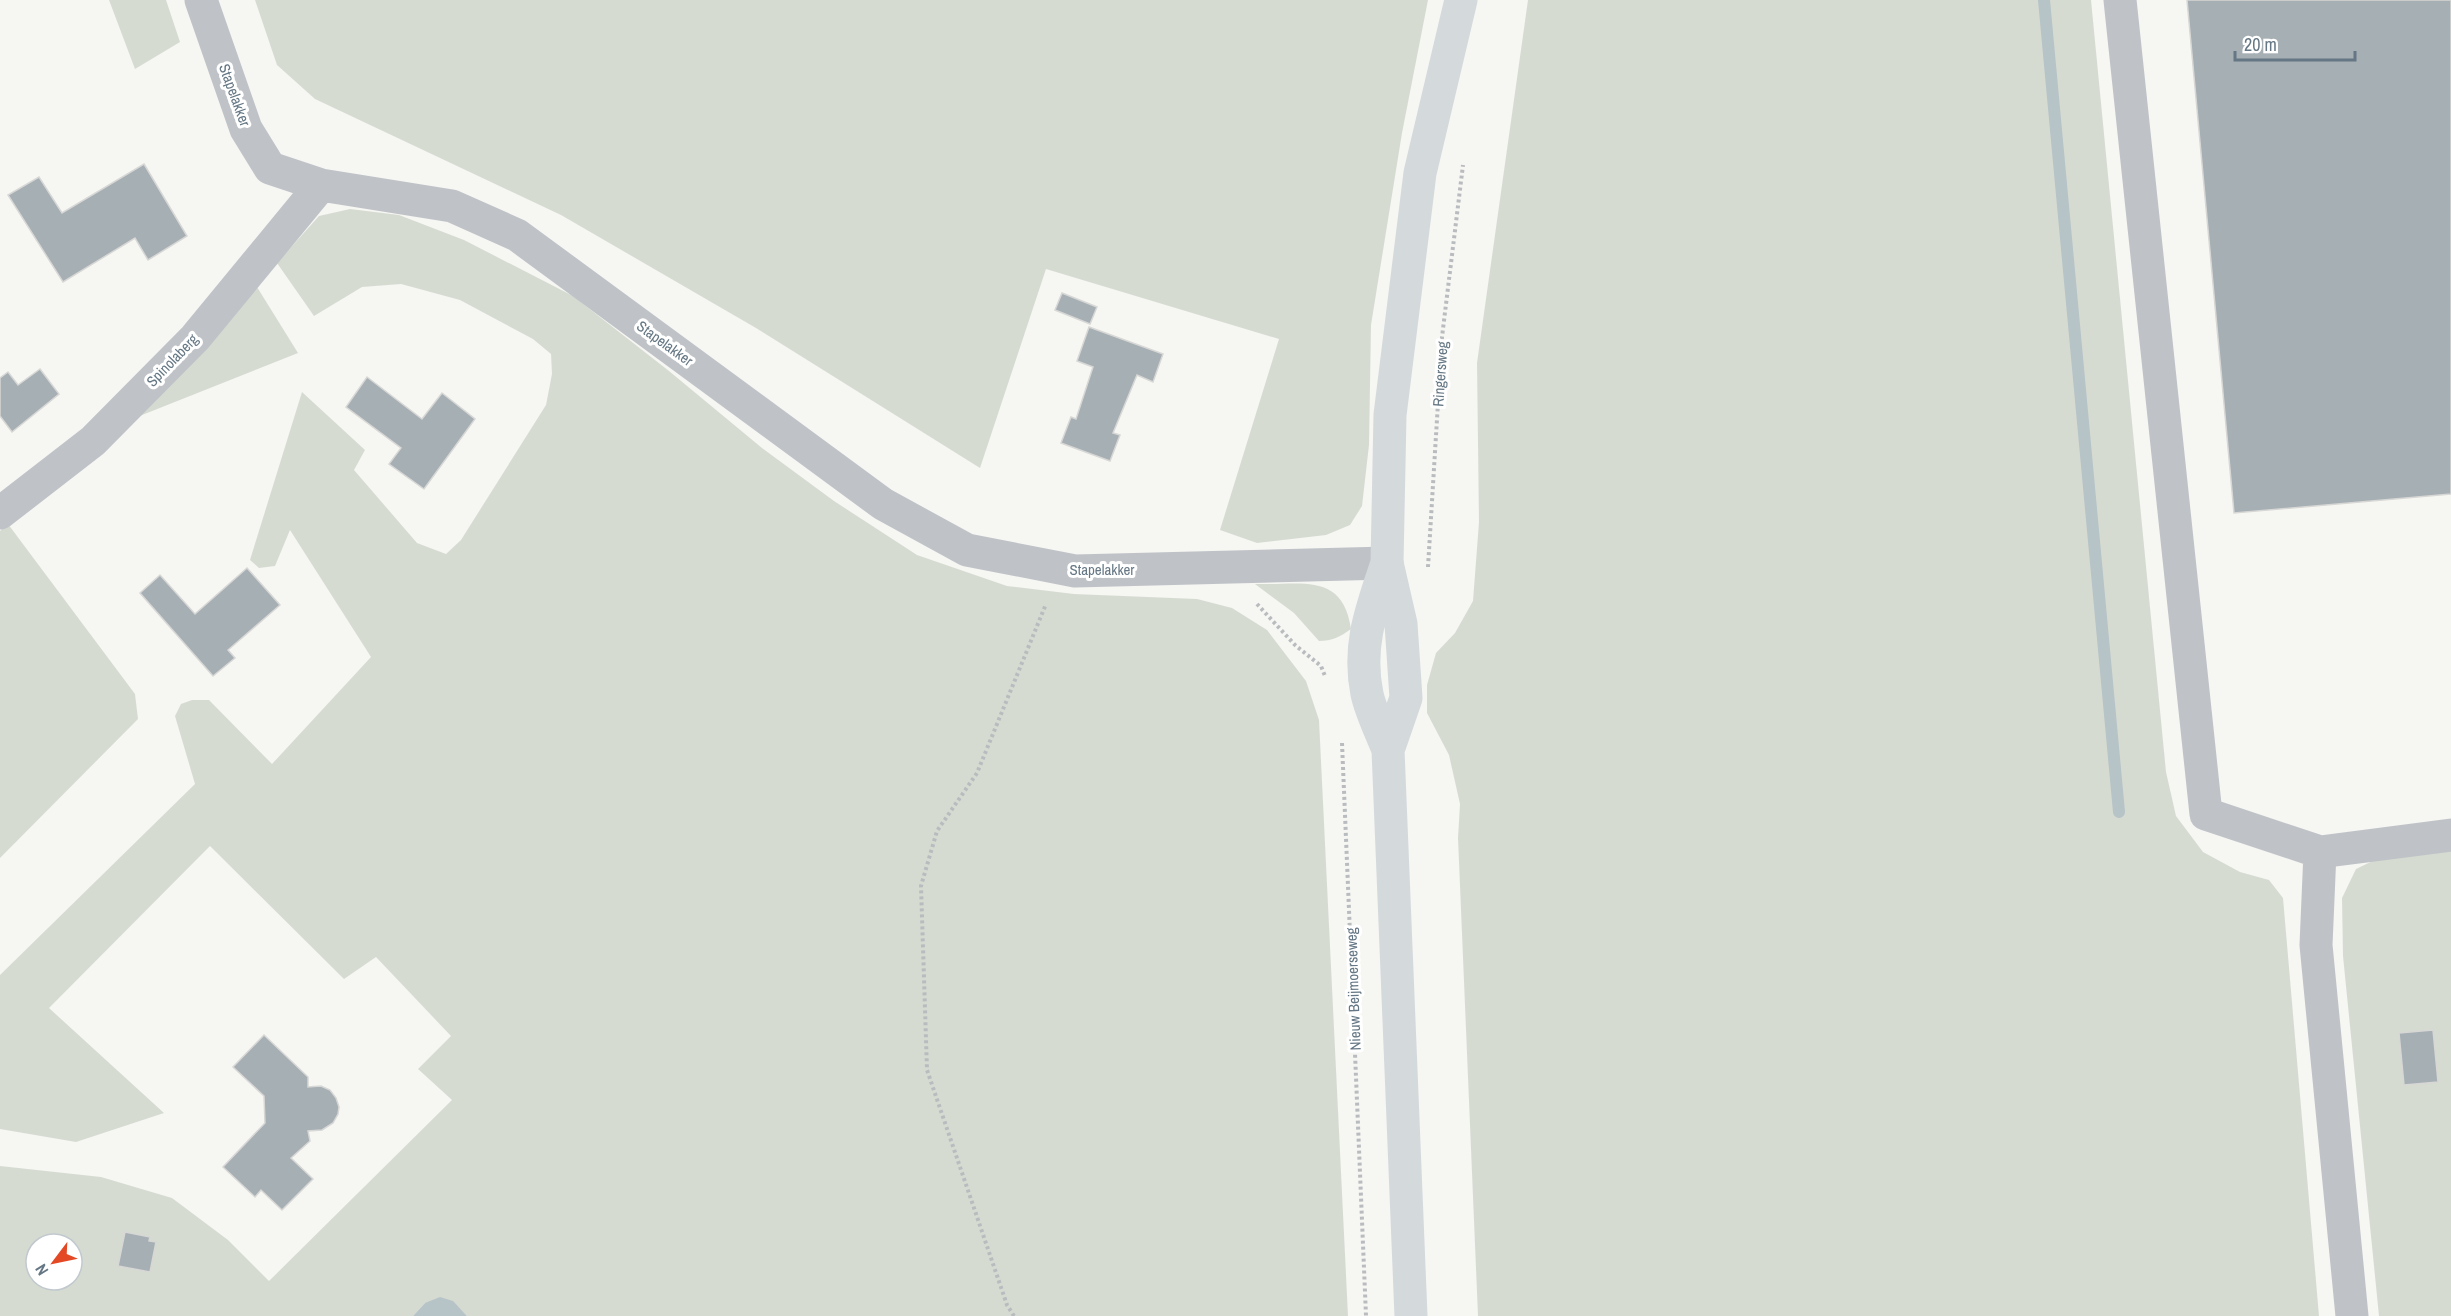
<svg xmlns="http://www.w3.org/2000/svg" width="2451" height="1316" viewBox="0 0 2451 1316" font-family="'Archivo Narrow',sans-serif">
	<rect width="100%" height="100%" fill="#f6f6f3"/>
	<!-- green -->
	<path fill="#d6dbd2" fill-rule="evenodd" d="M109 0H166L180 42 135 69Z
		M255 0H1428L1402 133 1371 325 1369 445 1362 506 1350 525 1326 535 1257 543 1220 530 1279 339 1046 269 980 468 756 328 561 215 315 99 277 65Z
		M1528 0H2091L2166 772 2176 816 2203 852 2240 872 2269 880 2283 898 2319 1316H1478L1458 838 1460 804 1449 755 1427 713V685L1436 653 1455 633 1473 601 1479 522 1477 363Z
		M350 209 399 215 464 240 573 296 669 371 762 448 834 501 917 555 1007 586 1074 594 1197 599 1232 608 1267 630 1306 681 1319 720 1348 1316H467L453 1302 425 1303 413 1316H0V1166L101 1177 172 1198 228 1240 269 1281 452 1100 418 1069 451 1036 376 957 344 979 210 846 49 1008 164 1113 76 1142 0 1129V975L195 784 175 716 181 704 192 700H209L272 764 371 657 290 530 275 566 259 568 250 560 302 392 365 450 354 470 417 543 446 554 461 540 546 405 552 374 551 354 533 339 460 300 401 284 362 287 314 316 277 263 319 216ZM36 1244H72V1280H36Z
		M257 287 298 353 127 421Z
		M8 524 135 694 138 719 0 858V531Z
		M1255 584C1302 585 1343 572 1351 629 1340 637 1332 641 1319 641L1294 613Z
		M2451 848V1316H2379L2343 956 2342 898 2356 869 2385 855Z"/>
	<!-- water -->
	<path fill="#b6c3c7" d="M440 1297 453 1301 467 1316H413L425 1303Z"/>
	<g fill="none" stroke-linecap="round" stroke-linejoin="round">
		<!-- stream -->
		<path stroke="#b6c3c7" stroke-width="12" d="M2044 0 2119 812"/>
	</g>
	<!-- building -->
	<path fill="#a6afb4" stroke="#d7d7d5" stroke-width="1.5" d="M2187 0H2451V494L2234 513Z
		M144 164 187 236 148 260 135 238 63 282 8 195 39 177 62 213Z
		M1062 293 1097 307 1090 324 1055 310Z
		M1089 327 1163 354 1153 382 1137 375 1113 433 1120 435 1110 461 1061 443 1071 417 1076 419 1093 367 1077 361Z
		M40 369 59 394 12 432 0 416V378L8 372 18 385Z
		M367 377 422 419 442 393 475 419 424 489 389 464 401 448 346 407Z
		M247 568 280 605 228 650 235 658 213 676 140 593 160 575 195 614Z
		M2433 1030 2438 1082 2404 1085 2399 1033Z
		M264 1035 308 1077V1087L321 1086 330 1090 336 1098 339 1107 338 1114 333 1123 322 1130 308 1131 310 1141 291 1158 313 1179 282 1210 261 1190 255 1197 223 1167 265 1123 264 1096 233 1067Z
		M125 1232 150 1237 149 1241 156 1242 150 1272 118 1266Z"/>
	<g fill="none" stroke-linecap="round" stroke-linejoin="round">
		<!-- path -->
		<path stroke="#b9bcbe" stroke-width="4" stroke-dasharray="3 3" stroke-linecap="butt" d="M1428 567 1442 337 1463 165
			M1257 604 1295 645 1321 666 1325 676
			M1342 743 1366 1316
			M1014 1316 1007 1305 927 1070 921 886 937 831 977 773 1046 604"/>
		<!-- minor -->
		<path stroke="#bfc3c7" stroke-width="33" d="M201 0 246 129 270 168 321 185 452 206 517 235 883 504 967 550 1075 571 1387 563
			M2120 0 2206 814 2320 852 2451 835
			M0 513 93 441 195 338 321 185
			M2320 852 2316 945 2352 1316"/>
		<!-- major -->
		<path stroke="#d4d9dc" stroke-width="33" d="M1387 563C1372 608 1357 645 1367 694 1371 712 1381 732 1388 750L1411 1316
			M1388 750 1406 698 1401 624 1387 563 1390 415 1420 173 1461 0"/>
	</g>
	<g text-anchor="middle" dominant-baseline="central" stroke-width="6" stroke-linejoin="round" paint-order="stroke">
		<!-- street labels -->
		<g font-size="15" fill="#657784" stroke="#fff">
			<text transform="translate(235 95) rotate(70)">Stapelakker</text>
			<text transform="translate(665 343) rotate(36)">Stapelakker</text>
			<text transform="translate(172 360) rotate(-46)">Spinolaberg</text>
			<text transform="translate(1440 374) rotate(-86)">Ringersweg</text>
			<text x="1102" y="569">Stapelakker</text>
			<text transform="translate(1353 989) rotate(-92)">Nieuw Beijmoerseweg</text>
		</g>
	</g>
	<!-- north arrow -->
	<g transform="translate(54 1262) rotate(238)"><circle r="28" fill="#ffffff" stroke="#c1c9ce" stroke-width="1.5"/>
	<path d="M0-4.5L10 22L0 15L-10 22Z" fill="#e44925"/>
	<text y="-9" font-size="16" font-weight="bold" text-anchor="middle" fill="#657784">N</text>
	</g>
	<!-- scale -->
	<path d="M2235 51v9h120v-9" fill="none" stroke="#657784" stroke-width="3"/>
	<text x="2244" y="51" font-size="18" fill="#657784" stroke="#ffffff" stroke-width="4.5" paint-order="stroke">20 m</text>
</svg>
